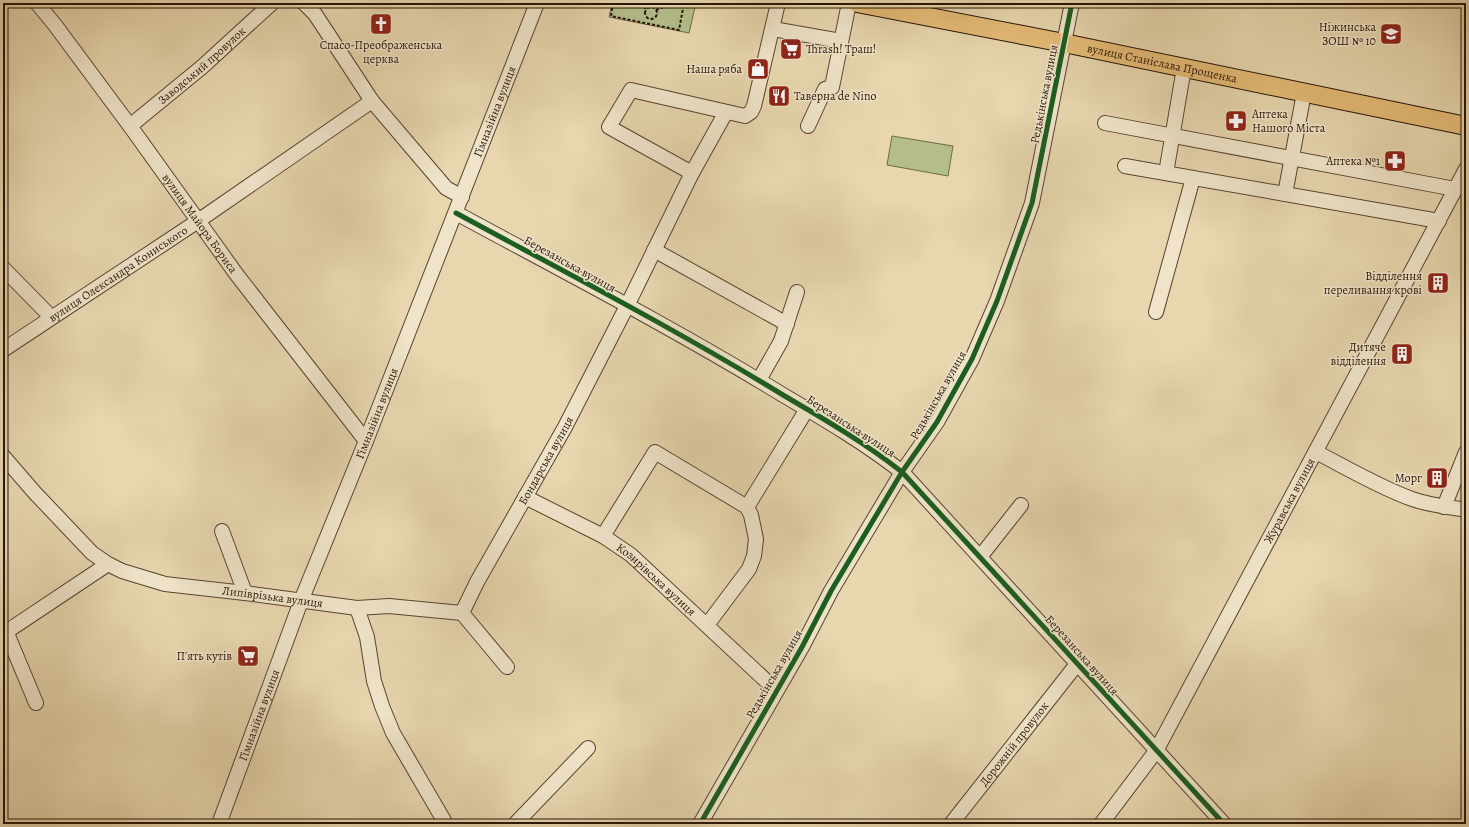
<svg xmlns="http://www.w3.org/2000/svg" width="1469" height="827" viewBox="0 0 1469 827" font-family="Alegreya,serif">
	<rect width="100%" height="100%" fill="#e7d6ae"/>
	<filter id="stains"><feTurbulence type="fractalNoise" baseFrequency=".005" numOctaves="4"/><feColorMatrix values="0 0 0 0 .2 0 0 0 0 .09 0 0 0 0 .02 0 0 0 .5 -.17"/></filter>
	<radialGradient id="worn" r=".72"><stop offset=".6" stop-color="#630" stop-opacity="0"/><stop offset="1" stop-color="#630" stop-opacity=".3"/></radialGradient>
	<!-- green -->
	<path fill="#b4be8b" stroke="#6e6948" d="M612 3H696L689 33 609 17Z
		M892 136 953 146 948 176 887 165Z"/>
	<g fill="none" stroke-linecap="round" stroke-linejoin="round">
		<!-- minor casing -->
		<g stroke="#574430" stroke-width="16">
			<g id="minor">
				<path id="s1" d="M37 3 55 25 130 126 237 275 366 441"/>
				<path d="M304 3 315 14 372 101 446 188 462 197"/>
				<path d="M773 29 841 41"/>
				<path d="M1105 123 1455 189"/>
				<path id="s2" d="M130 126 202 67 272 3"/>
				<path d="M808 126 825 89 832 87 849 3"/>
				<path d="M1125 166 1439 221"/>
				<path d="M692 173 609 127 631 90 745 116 751 112 754 106 778 3"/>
				<path d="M1166 173 1184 68"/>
				<path d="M1285 194 1304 93"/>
				<path d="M456 213C565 272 677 330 783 395 824 419 865 443 902 472L1224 824"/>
				<path d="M654 250 787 324"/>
				<path d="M3 268 51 317"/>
				<path d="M1156 312 1193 178"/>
				<path id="s3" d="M3 350 198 221 372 101"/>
				<path d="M759 380 781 341 797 292"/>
				<path d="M1316 452C1347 468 1379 487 1412 499 1429 505 1448 507 1466 510"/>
				<path id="s4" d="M3 456 35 493 92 553 108 564 122 571 165 584 245 593 357 608 367 637 374 681 382 706 393 733 446 824"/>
				<path id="s5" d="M525 497 603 536 631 555 776 690"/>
				<path d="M747 507 807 409"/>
				<path d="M1444 507 1466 452"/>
				<path d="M222 531 245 593"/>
				<path d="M603 536 655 452 747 507 751 515 756 539 754 556 749 569 707 625"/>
				<path d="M980 557 1021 505"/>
				<path d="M357 608 389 606 462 613 507 667"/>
				<path id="s6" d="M462 613 477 582 565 427 627 306 692 173 726 112"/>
				<path d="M6 631 36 703"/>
				<path d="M3 634 108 564"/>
				<path id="s7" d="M219 824 301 601 366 441 537 3"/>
				<path d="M515 824 588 748"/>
				<path d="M700 824 802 647 831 591 902 472 937 422 972 359 997 301 1032 203 1072 3"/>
				<path id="s8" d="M951 824 1077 664"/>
				<path id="s9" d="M1101 824 1156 751 1466 169"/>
			</g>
		</g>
		<!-- major casing -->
		<g stroke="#271406" stroke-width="20">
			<g id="major">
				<path id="s10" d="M857 3 1064 43 1466 126"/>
			</g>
		</g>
		<!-- path -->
		<path stroke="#271406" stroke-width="2" stroke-dasharray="3 2" stroke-linecap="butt" d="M613 3 611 16 679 30 684 3
			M640 3 646 9
			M645 13a6 6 0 1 1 12 0a6 6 0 1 1-12 0Z
			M656 10 674 3"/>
		<!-- minor -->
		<use href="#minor" stroke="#efe4ca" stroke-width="14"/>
		<!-- major -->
		<use href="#major" stroke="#e4bb77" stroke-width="18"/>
		<!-- cycleway casing -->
		<g stroke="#efe4ca" stroke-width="8">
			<path id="cycleway" d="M456 213C565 272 677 330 783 395 824 419 865 443 902 472L1224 824
				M700 824 802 647 831 591 902 472 937 422 972 359 997 301 1032 203 1072 3"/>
		</g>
		<!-- cycleway -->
		<use href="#cycleway" stroke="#1b5e20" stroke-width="5"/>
	</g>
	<!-- icons -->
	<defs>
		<g id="church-square" transform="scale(1.15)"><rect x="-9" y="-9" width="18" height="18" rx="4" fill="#8f2418" stroke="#efe4ca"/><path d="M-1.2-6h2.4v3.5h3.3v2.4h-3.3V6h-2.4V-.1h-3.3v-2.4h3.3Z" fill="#fff"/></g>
		<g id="school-square" transform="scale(1.15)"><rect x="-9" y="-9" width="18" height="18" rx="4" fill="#8f2418" stroke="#efe4ca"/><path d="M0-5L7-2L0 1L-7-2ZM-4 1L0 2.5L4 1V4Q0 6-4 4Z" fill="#fff"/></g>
		<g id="supermarket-square" transform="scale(1.15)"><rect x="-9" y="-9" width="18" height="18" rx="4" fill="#8f2418" stroke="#efe4ca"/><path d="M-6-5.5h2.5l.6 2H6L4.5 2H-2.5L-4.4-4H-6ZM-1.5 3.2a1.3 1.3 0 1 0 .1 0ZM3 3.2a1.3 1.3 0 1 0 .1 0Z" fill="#fff"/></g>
		<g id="shop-square" transform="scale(1.15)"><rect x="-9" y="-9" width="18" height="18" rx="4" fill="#8f2418" stroke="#efe4ca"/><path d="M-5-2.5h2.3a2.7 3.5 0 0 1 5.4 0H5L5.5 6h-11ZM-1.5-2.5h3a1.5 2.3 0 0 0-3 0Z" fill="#fff"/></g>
		<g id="restaurant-square" transform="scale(1.15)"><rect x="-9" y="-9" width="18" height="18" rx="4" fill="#8f2418" stroke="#efe4ca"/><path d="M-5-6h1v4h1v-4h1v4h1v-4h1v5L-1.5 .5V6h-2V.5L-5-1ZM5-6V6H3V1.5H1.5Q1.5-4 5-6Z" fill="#fff"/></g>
		<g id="pharmacy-square" transform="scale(1.15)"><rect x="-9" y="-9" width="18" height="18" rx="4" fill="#8f2418" stroke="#efe4ca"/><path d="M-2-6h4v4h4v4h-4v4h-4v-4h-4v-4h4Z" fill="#fff"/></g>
		<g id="building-square" transform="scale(1.15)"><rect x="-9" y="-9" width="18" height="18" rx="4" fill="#8f2418" stroke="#efe4ca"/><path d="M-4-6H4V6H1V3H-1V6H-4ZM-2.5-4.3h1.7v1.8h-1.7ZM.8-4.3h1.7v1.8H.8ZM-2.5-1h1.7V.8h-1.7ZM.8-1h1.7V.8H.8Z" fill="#fff"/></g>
	</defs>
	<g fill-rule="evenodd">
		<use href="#church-square" x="381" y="24"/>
		<use href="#school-square" x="1391" y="34"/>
		<use href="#supermarket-square" x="791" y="49"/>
		<use href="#shop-square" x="758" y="69"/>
		<use href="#restaurant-square" x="779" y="96"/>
		<use href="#pharmacy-square" x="1236" y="121"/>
		<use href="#pharmacy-square" x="1395" y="161"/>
		<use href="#building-square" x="1438" y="283"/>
		<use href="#building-square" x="1402" y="354"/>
		<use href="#building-square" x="1437" y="478"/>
		<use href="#supermarket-square" x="248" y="656"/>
	</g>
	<g text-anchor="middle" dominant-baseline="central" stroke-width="3" stroke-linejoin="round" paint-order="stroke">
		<!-- poi labels -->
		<g font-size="12" fill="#271406" stroke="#efe4ca" text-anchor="end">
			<text x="1376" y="27">Ніжинська<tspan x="1376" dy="14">ЗОШ № 10</tspan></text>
			<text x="381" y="45" text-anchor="middle">Спасо-Преображенська<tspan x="381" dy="14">церква</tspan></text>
			<text x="806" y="49" text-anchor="start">Thrash! Траш!</text>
			<text x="742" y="69">Наша ряба</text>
			<text x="794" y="96" text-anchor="start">Таверна de Nino</text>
			<text x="1252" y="114" text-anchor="start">Аптека<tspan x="1252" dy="14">Нашого Міста</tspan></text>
			<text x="1380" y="161">Аптека №1</text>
			<text x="1422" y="276">Відділення<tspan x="1422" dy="14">переливання крові</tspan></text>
			<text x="1386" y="347">Дитяче<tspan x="1386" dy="14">відділення</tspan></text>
			<text x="1422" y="478">Морг</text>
			<text x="232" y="656">П'ять кутів</text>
		</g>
		<!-- street labels -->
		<g font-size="12" fill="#271406" stroke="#efe4ca">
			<text stroke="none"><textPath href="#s10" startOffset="311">вулиця Станіслава Прощенка</textPath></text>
			<text stroke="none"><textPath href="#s2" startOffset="94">Заводський провулок</textPath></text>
			<text transform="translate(1044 94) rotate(-79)">Редькінська вулиця</text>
			<text stroke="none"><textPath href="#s7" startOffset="764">Гімназійна вулиця</textPath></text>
			<text stroke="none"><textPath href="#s1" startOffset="274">вулиця Майора Бориса</textPath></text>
			<text transform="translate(570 264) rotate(29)">Березанська вулиця</text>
			<text stroke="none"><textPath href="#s3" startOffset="138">вулиця Олександра Кониського</textPath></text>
			<text transform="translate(938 395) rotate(-60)">Редькінська вулиця</text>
			<text stroke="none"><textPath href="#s7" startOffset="440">Гімназійна вулиця</textPath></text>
			<text transform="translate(851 426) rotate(33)">Березанська вулиця</text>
			<text stroke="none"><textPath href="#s6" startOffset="174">Бондарська вулиця</textPath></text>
			<text stroke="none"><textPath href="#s9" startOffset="375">Журавська вулиця</textPath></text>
			<text stroke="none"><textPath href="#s5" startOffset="156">Козирівська вулиця</textPath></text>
			<text stroke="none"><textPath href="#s4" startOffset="320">Липіврізька вулиця</textPath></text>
			<text transform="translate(1082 655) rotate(48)">Березанська вулиця</text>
			<text transform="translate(774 674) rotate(-60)">Редькінська вулиця</text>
			<text stroke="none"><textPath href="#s7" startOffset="116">Гімназійна вулиця</textPath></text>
			<text stroke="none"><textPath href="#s8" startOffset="102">Дорожній провулок</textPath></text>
		</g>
	</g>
	<!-- margin -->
	<rect width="1469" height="827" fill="none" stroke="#e7d6ae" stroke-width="16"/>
	<rect x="4" y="4" width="1461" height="819" fill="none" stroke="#271406" stroke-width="2"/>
	<rect x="8" y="8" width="1453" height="811" fill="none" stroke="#271406"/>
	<rect width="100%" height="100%" filter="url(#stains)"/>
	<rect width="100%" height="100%" fill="url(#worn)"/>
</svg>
